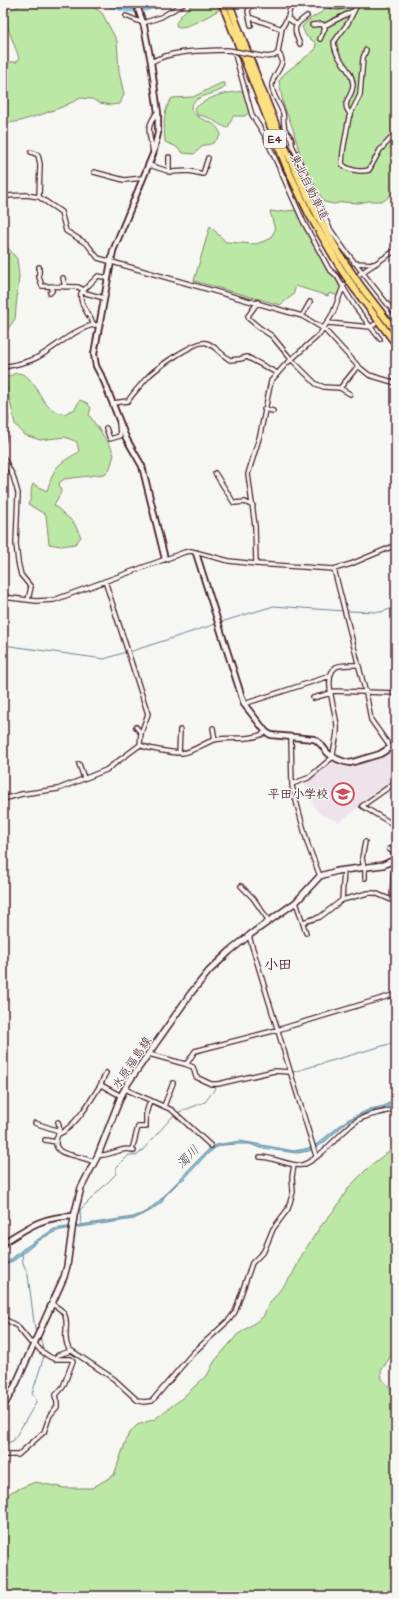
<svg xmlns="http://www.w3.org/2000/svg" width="399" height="1599" viewBox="0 0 399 1599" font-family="'Architects Daughter','Klee One',sans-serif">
	<rect width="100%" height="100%" fill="#f6f6f2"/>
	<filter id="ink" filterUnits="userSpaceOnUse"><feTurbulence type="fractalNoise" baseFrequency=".025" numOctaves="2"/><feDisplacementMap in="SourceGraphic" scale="8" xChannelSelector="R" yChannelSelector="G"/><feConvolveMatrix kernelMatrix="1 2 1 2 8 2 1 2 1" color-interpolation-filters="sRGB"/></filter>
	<g filter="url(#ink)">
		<!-- built -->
		<path fill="#eee2eb" d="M391 750 396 758V780L339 822 320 814 315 807 304 781 333 759 353 764Z"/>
		<!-- green -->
		<path fill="#bce8a6" stroke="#838468" d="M24 3H88L102 13 117 41 119 72 124 94 120 104 111 105 100 103 92 99 81 98 62 107 40 115 20 121 3 124V56L8 62H17L19 59C17 49 2 20 8 13 11 9 19 6 24 3Z
			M194 3H218L219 10C210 15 187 29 177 27L176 23 182 14Z
			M332 3H396V190L385 200 380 201H368L359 203 343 202 334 204 324 202 302 161 293 129 283 103 279 81 285 73 315 50 316 43 306 36 302 27C309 16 324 14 332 3Z
			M221 83H225V87C216 96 192 94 191 109 197 123 214 117 221 134 216 141 213 145 204 145L194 154 183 153 175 146 165 142C164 127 162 111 172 98L193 97Z
			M244 91 249 112 245 116H233L228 128C214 124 213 116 197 115L195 108C214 94 221 94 244 91Z
			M295 210 325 265C330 273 336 278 341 286L339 296 329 293 328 296 296 286 293 295 280 305 194 281 210 226 226 242 256 244 270 239 275 230 270 211 278 212Z
			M3 242 17 259 19 276 15 319 4 334Z
			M16 373C33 373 37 394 47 405 51 410 58 412 64 414L75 409 80 400 87 403 91 408 89 415 111 447 114 455 109 471 104 474 64 479 59 483 61 492 54 505 74 523 81 537 75 544 61 546 49 544 46 515 28 504C34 496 29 492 33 484L47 491C55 466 56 465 79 452L77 442 65 437 40 440 25 435 15 424 5 378Z
			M396 1146V1348L381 1371 382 1379 390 1388 396 1390V1596H3V1502L11 1492 35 1482 64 1488H92L114 1475 128 1435 137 1425 155 1419 181 1399 208 1374 214 1362 237 1335 263 1317 269 1304 292 1275 303 1253 320 1227 336 1208 349 1187 371 1165Z"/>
		<!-- water -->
		<path fill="#7fc6e0" stroke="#6a8398" d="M396 1098V1101L384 1109 368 1112 347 1122 322 1144 309 1151 297 1153 260 1148 250 1144H238L223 1145 215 1148 205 1156 185 1178 179 1182 164 1197 162 1202 150 1211 134 1219 60 1230C49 1234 40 1239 32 1246 23 1253 14 1262 3 1266V1264L8 1262 23 1249 54 1229 133 1217 146 1212 159 1201 197 1161 208 1150 216 1145 240 1141 294 1151 309 1148 317 1144 347 1120 370 1109 384 1106Z"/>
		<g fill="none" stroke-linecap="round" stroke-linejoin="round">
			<!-- stream -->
			<path stroke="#6a8398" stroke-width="1" d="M346 611 381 612 396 607
				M221 622 274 606 343 611
				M3 645 104 659 126 652
				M129 652 216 624
				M293 1072 396 1042
				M257 1077 274 1073H286
				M177 1113 205 1102 217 1086
				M81 1225 80 1210 116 1174V1168L129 1155 136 1156 140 1153 174 1115
				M22 1253 23 1263 28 1275 35 1330 37 1332
				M40 1336 44 1352
				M3 1444 13 1441 36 1403V1399L32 1394 44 1356"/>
			<!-- river -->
			<path stroke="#7fc6e0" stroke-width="5.5" d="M105 3C125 11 141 13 161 3"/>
			<!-- minor casing -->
			<g stroke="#4a1f2b" stroke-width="6">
				<path id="minor" d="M325 3C333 8 341 10 349 3
					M126 16 143 23 161 17 185 3
					M249 17 282 29
					M287 18 296 24
					M251 25 248 11 252 3
					M312 25 322 24 325 28 320 39
					M324 26 353 11
					M300 44C292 28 294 25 307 16
					M366 50 363 58 360 95 349 117 343 151 342 164C348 171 362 172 369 170L380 150 396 133
					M278 53C290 64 270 75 272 87 273 96 280 104 283 113 284 118 283 124 285 129 289 137 292 135 292 145L330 229 344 249 396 315
					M255 55C263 56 272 59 278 53L282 28 288 17 291 3
					M151 62C173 50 202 51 227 50L234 51 252 115 264 134 304 223 329 269 337 276 343 287 333 313 320 334 285 365 271 381 260 435 248 474 255 526 256 564
					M351 115C339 101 353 99 353 84 352 68 334 59 334 42L348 23 358 3
					M31 152 38 155 40 164 39 197
					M153 152C149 131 145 129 158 111
					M169 157V172
					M149 165 171 172 189 171 203 174 208 158
					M94 172 124 180 143 178
					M6 196 26 195 39 197 61 212 66 231 87 244 98 258 302 316 324 329 358 366 369 375 396 383
					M354 263 375 264
					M39 267V277L42 286 78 287 84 290
					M358 275 396 250
					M63 278 65 287
					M345 284 343 287 356 308 380 339
					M82 292 104 298
					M50 293 52 291V286
					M258 302 248 316 249 319 260 328 272 336 290 358 316 384 324 387 340 388 350 394
					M302 316 310 302
					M328 323 371 327 375 324
					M94 325C90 316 79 304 81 293L98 276 108 278
					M3 367C14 365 26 363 36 358 53 350 81 323 98 325
					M340 388 358 366
					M3 395 6 420 3 442
					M113 403 128 401C133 393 140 386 146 379 153 370 197 339 207 343 215 346 222 355 230 360L240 359 247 357 277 373
					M264 409 273 411
					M106 428 110 439 120 436 119 422
					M3 457 13 476 18 493 16 544 18 562 21 575 31 587 28 600
					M215 473 234 503 245 502 253 506
					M334 569 367 698 371 720 396 755
					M105 581 148 714 141 733 140 745
					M3 597 36 601 54 600 185 552 191 551 229 561 256 564 334 569 351 564 396 545
					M331 691 396 693
					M313 698 331 693
					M244 704 330 676
					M136 727 141 733
					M213 728 215 740
					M291 737 292 786 308 845 320 876
					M179 753 180 730
					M79 764 84 778
					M396 782 362 806 396 826
					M292 784 308 778 333 757C333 747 338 737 337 726 336 712 322 676 336 667 341 664 351 665 357 665
					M3 799 22 794 58 789 106 770 140 745C148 749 173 753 182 753 194 752 203 743 214 740 231 736 251 742 266 732
					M389 849 396 854
					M365 867V878
					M364 868 362 858 365 842
					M241 886 253 898 269 921
					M342 900 344 870
					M392 900 394 861
					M296 902 306 933
					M303 922 320 917 342 900 368 893H375L396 902
					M249 936 316 1156
					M149 1054 185 1064 188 1062 195 1051 277 1030 396 994
					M185 1064 193 1067 196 1077 211 1084H218L274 1071 290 1072
					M101 1085 121 1096
					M125 1089 172 1110 211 1146
					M164 1106 173 1083
					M58 1122C61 1130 58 1133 56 1140 54 1154 70 1154 79 1157 84 1158 89 1160 94 1162
					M35 1123 59 1131
					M59 1134C76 1126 91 1100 101 1084 103 1080 103 1077 106 1073
					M45 1140 56 1142
					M132 1150 138 1127H146V1114L150 1100
					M98 1155C110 1157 123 1145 134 1151
					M260 1157C274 1157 291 1167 302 1165 318 1161 341 1132 355 1122 367 1113 383 1114 396 1108
					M51 1304C78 1315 59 1332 69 1349L114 1379 137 1400 143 1402 152 1401 193 1353 229 1320 235 1312 252 1263 264 1251 273 1229 288 1209 293 1192 292 1177 294 1165
					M3 1318 17 1326 30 1342 34 1343 41 1351 50 1357 56 1359H71L73 1361 63 1387 55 1396 57 1402V1407L50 1415 44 1432 18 1455H3
					M55 1359 58 1355 71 1351"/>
			</g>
			<!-- tertiary casing -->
			<g stroke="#4a1f2b" stroke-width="8">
				<path id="tertiary" d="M136 3 144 26 151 62 158 113V133L153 154 113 251 94 354 96 366 104 381 126 438 142 466 165 559
					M196 553 244 704 266 732 271 735 314 739C320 742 322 746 326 751 331 757 342 762 350 763L380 754 396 744
					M3 1243C30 1226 42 1217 74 1216"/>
			</g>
			<!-- secondary casing -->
			<g stroke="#4a1f2b" stroke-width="8">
				<path id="secondary" d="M3 1407 15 1386 64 1277 67 1266 74 1216 81 1188 98 1155 121 1096 128 1083 191 993 209 971 230 951 251 934 296 902 320 876 337 871 383 865 396 859"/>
			</g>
			<!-- motorway casing -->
			<g stroke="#4a1f2b" stroke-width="9">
				<path id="motorway" d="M222 3 287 168 309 214 341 269
					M229 3C263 93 295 185 347 266
					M360 285 396 332
					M354 288 396 344"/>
			</g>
			<!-- minor -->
			<use href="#minor" stroke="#f6f6f2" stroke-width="3.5"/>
			<!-- tertiary -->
			<use href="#tertiary" stroke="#f6f6f2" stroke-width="4.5"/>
			<!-- secondary -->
			<use href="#secondary" stroke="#f6f6f2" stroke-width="5"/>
			<!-- motorway -->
			<use href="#motorway" stroke="#fce080" stroke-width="6"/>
			<!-- minor-bridge casing -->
			<g stroke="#4a1f2b" stroke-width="6" stroke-linecap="butt">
				<path id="minor-bridge" d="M234 51 255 55"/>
			</g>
			<!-- motorway-bridge casing -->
			<g stroke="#4a1f2b" stroke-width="9" stroke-linecap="butt">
				<path id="motorway-bridge" d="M347 266 360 285
					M341 269 354 288"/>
			</g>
			<!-- minor-bridge -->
			<use href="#minor-bridge" stroke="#f6f6f2" stroke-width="3.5"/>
			<!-- motorway-bridge -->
			<use href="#motorway-bridge" stroke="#fce080" stroke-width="6"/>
		</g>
	</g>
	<!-- icons -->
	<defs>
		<g id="school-ring" transform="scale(1.15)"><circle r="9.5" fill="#f6f6f2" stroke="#d1495b" stroke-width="1.5"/><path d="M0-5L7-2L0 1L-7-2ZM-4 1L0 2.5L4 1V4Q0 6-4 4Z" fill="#d1495b"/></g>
	</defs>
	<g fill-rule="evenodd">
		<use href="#school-ring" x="343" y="794"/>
	</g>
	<g text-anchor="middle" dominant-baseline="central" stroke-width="3" stroke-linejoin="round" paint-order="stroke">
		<!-- shield labels -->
		<rect fill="#f6f6f2" stroke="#7e6067" stroke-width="1" x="264" y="130" width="22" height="18" rx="3"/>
		<g font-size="11" font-weight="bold" fill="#4a1f2b">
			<text x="275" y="139">E4</text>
		</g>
		<!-- street labels -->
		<g font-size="12" fill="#4a1f2b" stroke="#f6f6f2">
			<text transform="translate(309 187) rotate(64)">東北自動車道</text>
			<text transform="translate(132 1063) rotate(-56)">水原福島線</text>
		</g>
		<!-- poi labels -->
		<g font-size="12" font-weight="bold" fill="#4a1f2b" stroke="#f6f6f2" text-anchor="end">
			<text x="328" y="794">平田小学校</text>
		</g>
		<!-- water labels -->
		<g font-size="13" font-style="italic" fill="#5a5161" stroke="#f6f6f2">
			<text transform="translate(188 1157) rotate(-45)">濁川</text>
		</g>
		<!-- quarter labels -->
		<g font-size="14" font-weight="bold" fill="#4a1f2b" stroke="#f6f6f2">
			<text x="278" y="965">小田</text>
		</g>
	</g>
	<!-- margin -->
	<rect width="399" height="1599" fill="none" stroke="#f6f6f2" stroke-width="16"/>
	<rect x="8" y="8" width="383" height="1583" fill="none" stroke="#4a1f2b" stroke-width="1.5" filter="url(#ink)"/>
</svg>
